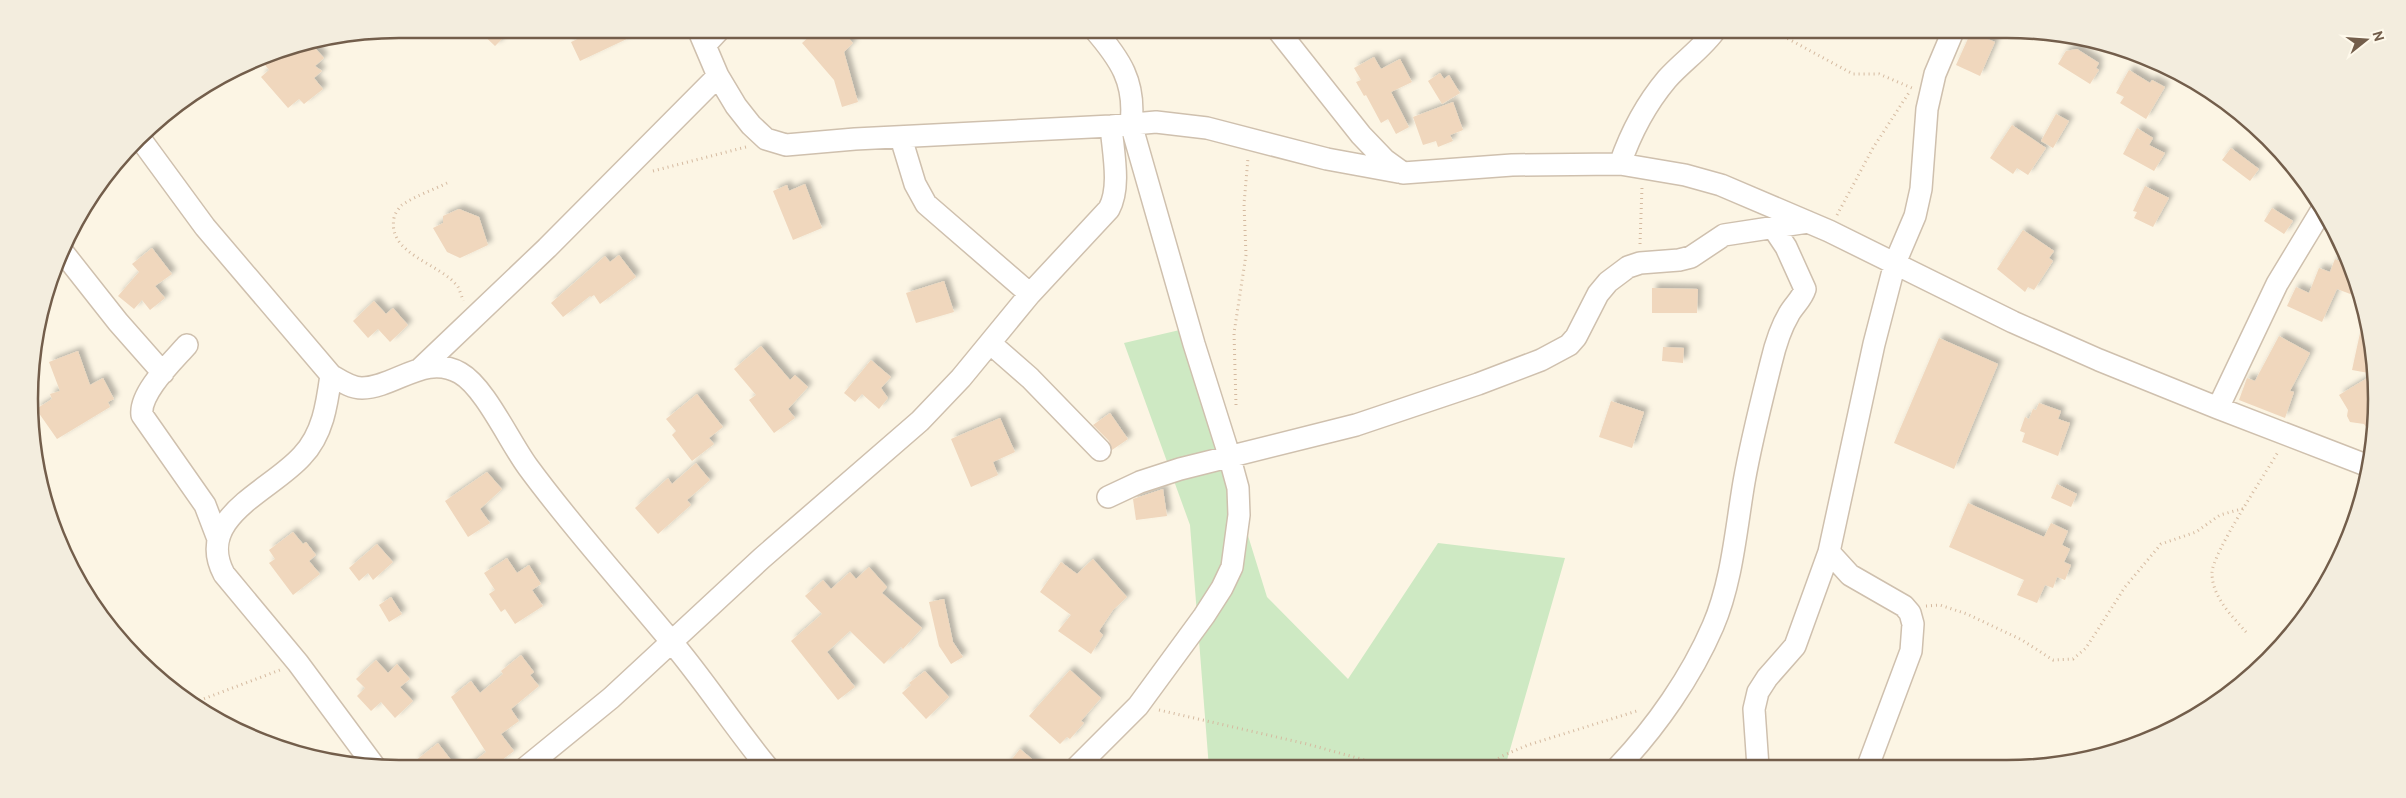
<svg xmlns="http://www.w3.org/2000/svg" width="2406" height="798" viewBox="0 0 2406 798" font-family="Overpass,sans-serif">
	<defs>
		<filter id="shadow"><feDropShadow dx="4.5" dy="-4.5" stdDeviation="2.5" flood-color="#0004"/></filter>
	</defs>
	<rect width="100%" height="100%" fill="#fcf5e4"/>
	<!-- green -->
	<path fill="#cee9c3" d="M1184 329 1267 597 1348 679 1438 543 1565 558 1505 767 1209 768 1190 525 1124 343Z"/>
	<!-- building -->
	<path fill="#f0d7bd" filter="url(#shadow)" d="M477 29H498L505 36 495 46Z
		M599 29H648L580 61 571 42Z
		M818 29H840L853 43 844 52 858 102 842 107 834 80 802 43Z
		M1971 32 1995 42 1980 76 1956 65Z
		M309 41 324 58 315 66 322 71 314 78 323 89 304 104 299 99 288 108 261 77 269 70 265 65 282 49 286 48 291 54 303 43Z
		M2077 49 2099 63 2096 68 2099 70 2090 84 2058 64 2066 51Z
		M1374 57 1381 69 1400 59 1412 82 1391 92 1409 127 1396 134 1388 119 1381 123 1366 95 1364 96 1356 82 1361 80 1354 68Z
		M2129 70 2150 83 2152 80 2165 87 2146 119 2120 103 2124 97 2116 93Z
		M1440 73 1444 79 1449 75 1460 93 1442 104 1428 81Z
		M1453 102 1463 130 1450 135 1453 141 1438 147 1436 141 1423 145 1413 117Z
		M2056 114 2069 121 2053 148 2041 141Z
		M2012 125 2046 148 2028 175 2017 168 2013 174 1990 158Z
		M2137 128 2153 138 2149 145 2165 153 2154 171 2123 154Z
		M2231 148 2259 169 2250 181 2222 160Z
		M805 184 822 228 793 240 773 191 787 185 789 191Z
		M2145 186 2169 198 2153 227 2134 218 2137 212 2133 211Z
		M2272 208 2293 221 2284 234 2264 221Z
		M459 209 479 217 488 245 460 258 447 252 433 228 443 223V216Z
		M2023 230 2054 251 2049 258 2053 261 2034 290 2028 287 2025 292 1997 269Z
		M152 248 172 274 155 286 165 298 150 310 142 300 134 309 118 296 139 272 132 264Z
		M619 255 636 277 600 304 594 295 591 297 590 296 563 317 551 303 605 256 610 262Z
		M2335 259 2352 267 2361 298 2337 289 2322 322 2287 306 2296 287 2309 293 2319 268 2330 272Z
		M944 281 954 312 916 323 906 293Z
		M1652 288 1698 289 1697 313H1652Z
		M374 301 386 314 393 308 408 325 390 342 378 329 368 338 353 321Z
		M2365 310 2370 327 2377 399 2373 437 2364 424 2350 422 2347 416 2348 410 2339 395 2374 374 2352 370Z
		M2279 336 2310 353 2290 391 2294 392 2285 418 2239 400 2247 378 2255 381Z
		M1939 338 1998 364 1954 469 1894 443Z
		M761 346 790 380 795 375 808 387 788 409 795 418 774 433 749 400 756 395 734 369Z
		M1663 347 1684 348 1683 363 1662 361Z
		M78 351 90 385 103 378 114 399 108 402 110 407 57 439 36 409 52 399 50 394 60 391 49 362Z
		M871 360 891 377 881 388 888 398 879 409 862 394 855 402 844 393Z
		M697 394 723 427 709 438 714 444 692 461 672 435 676 431 666 419Z
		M1611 401 1644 412 1632 448 1599 437Z
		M2039 403 2061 411 2058 419 2070 423 2058 456 2022 442 2025 433 2020 431 2025 417 2029 419 2033 409 2036 410Z
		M1110 413 1128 439 1112 450 1109 441 1093 425Z
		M1000 418 1015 452 993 462 998 475 971 487 951 439Z
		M696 463 710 480 687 500 691 505 658 534 635 508 668 478 672 484Z
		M487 472 502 489 480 509 490 523 468 537 445 501Z
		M2057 484 2077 494 2071 507 2051 498Z
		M1163 489 1167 516 1136 520 1133 499Z
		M1968 503 2044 537 2051 523 2068 531 2062 545 2070 549 2064 562 2071 565 2065 580 2057 577 2053 588 2045 585 2037 603 2017 595 2024 580 1949 547Z
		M293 532 303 544 306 542 316 555 309 561 320 574 293 595 269 563 275 559 269 550Z
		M377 544 393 562 373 580 368 573 359 581 349 568Z
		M507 558 517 573 529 565 541 584 532 590 543 606 515 624 505 609 501 612 489 594 495 590 484 573Z
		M1093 559 1127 597 1113 610 1099 631 1103 635 1091 654 1058 631 1071 615 1040 592 1061 562 1077 574Z
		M869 567 887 587 882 593 922 628 903 649 901 647 884 664 850 631 827 652 855 687 838 700 791 641 822 614 805 596 823 580 831 589 850 572 856 579Z
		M391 597 402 614 389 622 379 605Z
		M944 599 953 642 963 657 951 664 939 646 929 602Z
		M521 655 534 672 530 675 539 686 511 709 519 721 501 734 514 751 490 769H464L486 752 451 697 471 681 480 693 503 674 501 671Z
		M376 660 388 673 397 664 410 679 400 687 413 701 395 718 381 702 371 711 357 696 365 688 356 679Z
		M1070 670 1101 698 1081 721 1084 723 1070 739 1067 737 1060 744 1029 716Z
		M925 671 949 697 926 719 902 693 911 685 909 683Z
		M438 743 458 769H421L415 761Z
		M1020 749 1043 768H1005Z"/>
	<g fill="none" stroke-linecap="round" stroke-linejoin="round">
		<!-- minor casing -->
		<g stroke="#cfc0ae" stroke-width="24">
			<path id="minor" d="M698 29 718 76 736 106 751 125 766 139 786 145 855 139 1111 126 1156 122 1207 128 1327 159 1398 172
				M1277 29 1361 135 1385 160 1403 173 1512 165 1620 164 1685 175 1721 185 1829 231 2013 322 2099 360 2218 408 2371 467
				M706 44 720 29
				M139 137 205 227 331 375C341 381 351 388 362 388 396 387 425 353 460 373 485 387 510 443 528 467 572 527 622 582 670 640 705 681 734 727 769 769
				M901 138 915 184 926 204 1030 294
				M1620 164C1631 132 1646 104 1667 79 1683 61 1703 48 1716 29
				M62 251 118 322 163 373
				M990 343 1030 378 1100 450
				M187 345C173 361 139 393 142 415L205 505 218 539
				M421 368 547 248 718 76
				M331 375C327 404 323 434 302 456 271 491 194 517 224 574L298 663 375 767
				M2218 408 2277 284 2323 208
				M1108 497 1140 482 1180 469 1356 425 1478 384 1541 360 1569 345 1576 337 1598 294 1608 282 1628 267 1640 263 1679 260 1691 257 1724 235 1808 222
				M1829 552 1850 575 1904 606 1910 613 1913 624 1911 651 1868 766
				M1618 767C1656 727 1691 677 1713 626 1732 582 1736 529 1744 482 1751 442 1761 403 1771 363 1775 346 1780 329 1789 314 1794 305 1802 299 1805 289L1786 247 1774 229
				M1758 767 1754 709 1758 692 1767 678 1795 646 1829 552 1874 344 1895 263 1915 216 1921 189 1927 109 1935 74 1954 29
				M1076 768 1138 706 1204 616 1222 588 1232 567 1239 515 1238 488 1229 455 1194 344 1131 124C1136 82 1120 59 1094 29
				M524 769 611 698 762 558 920 421 961 378 1030 294 1109 209C1121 187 1113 152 1111 126"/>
		</g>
		<!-- path -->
		<path stroke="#d5baa0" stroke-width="3" stroke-dasharray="1 4" stroke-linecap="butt" d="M1770 29 1853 74H1879L1912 88
			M653 171 746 147
			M447 183C433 190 415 196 402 205 399 208 395 213 394 218 387 255 441 263 458 287 460 291 462 297 463 301
			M1837 215 1873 148 1910 91
			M1640 244 1642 187
			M1236 405 1234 333 1246 255 1244 204 1248 158
			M1926 606 1940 605 1967 614 2022 640 2053 660 2073 659 2086 648 2125 587 2161 544 2196 532 2220 515 2245 508
			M2246 632C2232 616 2212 597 2212 573 2212 554 2265 474 2278 452
			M190 704 280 670
			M1159 710 1307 744 1390 767
			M1486 767 1502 756 1528 745 1640 710"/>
		<!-- minor -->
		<use href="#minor" stroke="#fff" stroke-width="21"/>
	</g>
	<!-- crop -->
	<path d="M0 0H2406V798H0ZM399 38H2007A361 361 0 0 1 2368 399V399A361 361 0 0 1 2007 760H399A361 361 0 0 1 38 399V399A361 361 0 0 1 399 38Z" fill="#f3edde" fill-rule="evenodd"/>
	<path fill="none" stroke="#735e4b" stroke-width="2.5" d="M399 38H2007A361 361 0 0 1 2368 399V399A361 361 0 0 1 2007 760H399A361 361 0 0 1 38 399V399A361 361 0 0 1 399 38Z"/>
	<!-- north arrow -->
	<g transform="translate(2366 40) rotate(73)" stroke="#fef9eb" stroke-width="4" paint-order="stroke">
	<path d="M0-4L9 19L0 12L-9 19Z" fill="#735e4b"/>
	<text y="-8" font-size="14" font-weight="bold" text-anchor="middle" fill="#735e4b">N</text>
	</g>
</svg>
